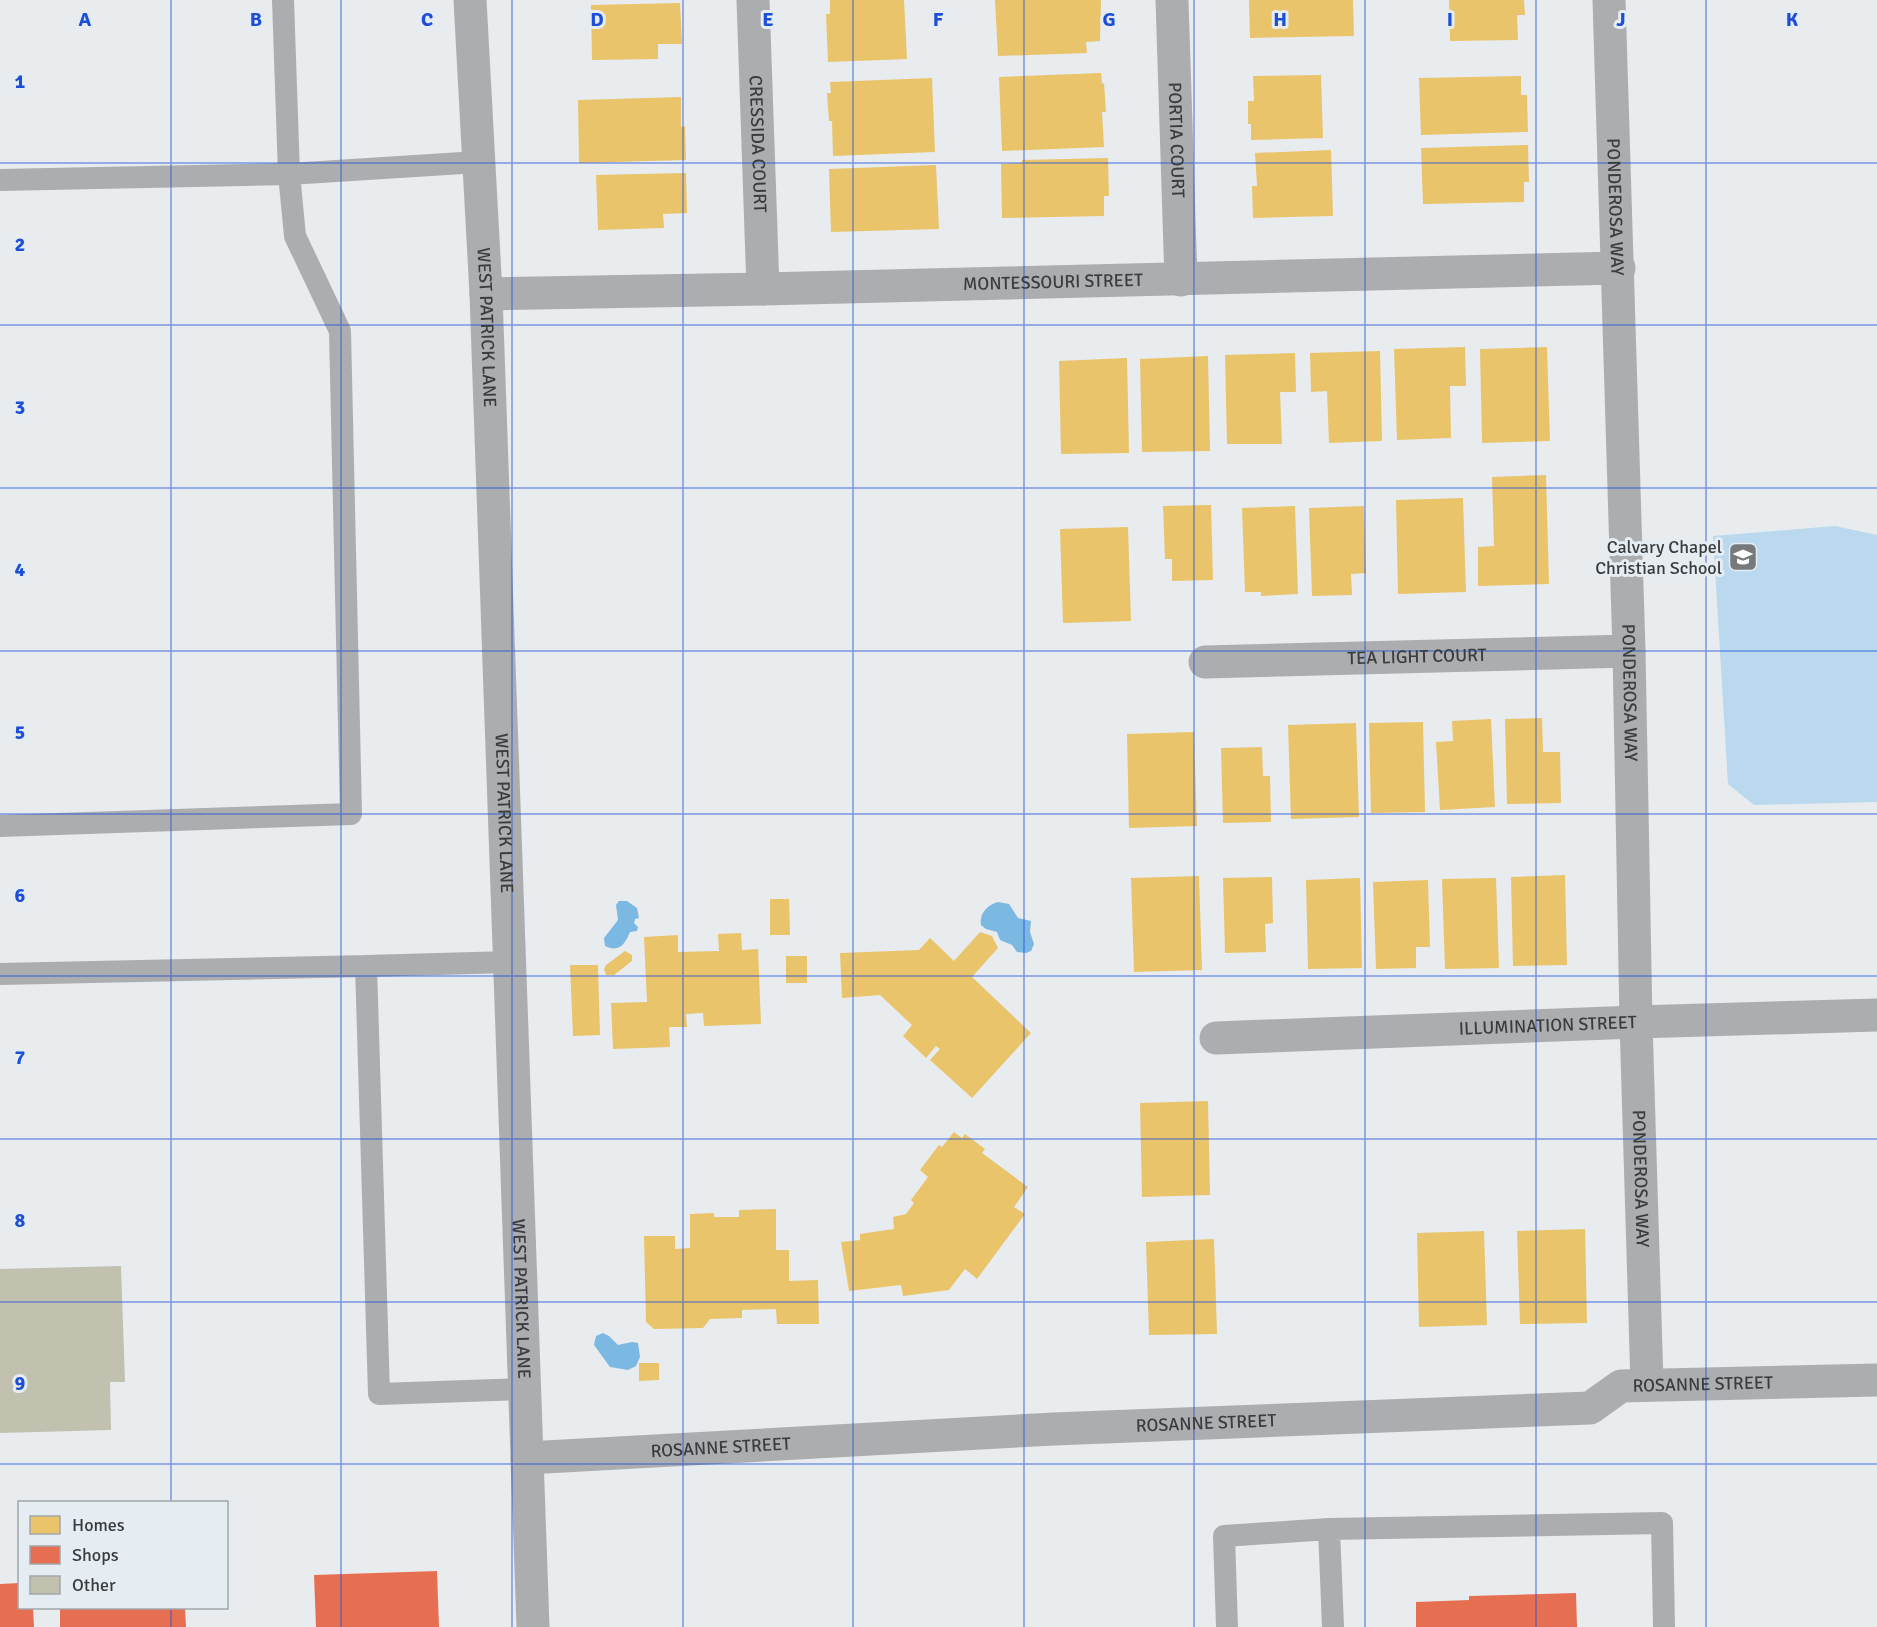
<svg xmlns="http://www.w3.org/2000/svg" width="1877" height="1627" viewBox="0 0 1877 1627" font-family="Signika,sans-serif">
	<rect width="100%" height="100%" fill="#e8ecef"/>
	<!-- green -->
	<path fill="#bad8ee" d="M1835 526 1877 535V802L1754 805 1728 784 1713 536Z"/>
	<!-- water -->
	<path fill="#7bb8e2" d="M619 901H627L637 908 639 918 635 919 634 923 638 927 637 931 630 932C625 944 619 953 605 946L604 938 618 920 616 905Z
		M998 902 1009 904 1018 918 1031 921 1030 932 1034 944 1031 951 1026 953 1017 952 1012 945 1000 940 997 932 986 929 981 925C979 914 987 905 998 902Z
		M603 1333 609 1336 618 1345 632 1342 638 1343 640 1357 636 1366 628 1370 610 1367 594 1345 596 1336Z"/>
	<!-- homes -->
	<path fill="#e9c46a" d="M830 0H904L907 59 828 62 826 14H830Z
		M995 0H1101L1100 41 1086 42 1087 53 998 56Z
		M1249 0H1353L1354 36 1250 38Z
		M1449 0H1524L1525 15H1517L1518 40 1450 41Z
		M680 3 682 44H658V59L592 60 591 5Z
		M1101 73 1102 84 1104 83 1106 112H1102L1104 147 1002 151 999 77Z
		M1321 75 1323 138 1251 140V124H1248V101H1254L1253 76Z
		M1521 76V95H1527L1528 132 1421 135 1419 78Z
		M932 78 935 152 833 156 832 121H829L827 93H831L830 82Z
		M681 97V127L685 126 686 160 579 163 578 100Z
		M1528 145 1529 182H1524V202L1423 204 1421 148Z
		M1331 150 1333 216 1253 218 1252 186H1257L1255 153Z
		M1108 158 1109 196H1104V216L1002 218 1001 164 1022 163V160Z
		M936 165 939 229 831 232 829 169Z
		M686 173 687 213 663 214 664 228 598 230 596 175Z
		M1465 347 1466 386H1450L1451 438 1397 440 1394 349Z
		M1547 347 1550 441 1482 443 1480 349Z
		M1380 351 1382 441 1329 443 1327 391 1311 392 1310 353Z
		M1295 353 1296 392H1280L1282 444H1227L1225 355Z
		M1208 356 1210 451 1142 452 1140 359Z
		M1127 358 1129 453 1061 454 1059 361Z
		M1546 475 1549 584 1478 586V547L1494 546 1492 477Z
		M1463 498 1466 592 1398 594 1396 500Z
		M1211 505 1213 580 1172 581V559H1165L1163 506Z
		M1295 506 1298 594 1261 596V592H1245L1242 508Z
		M1364 506 1366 573 1351 574 1352 595 1312 596 1309 508Z
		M1128 527 1131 621 1063 623 1060 529Z
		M1542 718 1543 752H1560L1561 803 1507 804 1505 719Z
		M1491 719 1495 807 1440 810 1436 742 1453 741 1452 721Z
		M1423 722 1425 812 1371 813 1369 723Z
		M1356 723 1359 817 1291 819 1288 725Z
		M1194 732 1197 826 1129 828 1127 734Z
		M1262 747 1263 776H1270L1271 822 1223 823 1221 748Z
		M1565 875 1567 965 1513 966 1511 877Z
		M1199 876 1202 970 1134 972 1131 878Z
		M1272 877 1273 923 1265 924 1266 952 1225 953 1223 878Z
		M1360 878 1362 968 1308 969 1306 880Z
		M1496 878 1499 968 1445 969 1442 879Z
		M1428 880 1430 947H1416V968L1376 969 1373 882Z
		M770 899H789L790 935H770Z
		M980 932 992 936 998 948 972 977 1031 1033 972 1098 930 1060 940 1049 936 1046 926 1058 903 1036 912 1025 880 995 842 998 840 953 919 950 930 938 954 961Z
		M741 933 742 950 758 949 761 1024 704 1026 703 1013 686 1014 687 1027H669L670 1047 613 1049 611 1003 647 1002 644 937 678 935V952L719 951 718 934Z
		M625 951 632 955V961L614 975H606L604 969 606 965Z
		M786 956H807V983H786Z
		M570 965H598L600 1035 573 1036Z
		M1208 1101 1210 1195 1142 1197 1140 1103Z
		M954 1132 962 1138 965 1134 985 1149 982 1153 1028 1187 1014 1207 1025 1214 977 1279 965 1269 949 1290 903 1296 901 1285 849 1291 841 1242 860 1240V1234L894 1229 893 1217 906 1214 914 1203 911 1200 928 1177 920 1170 939 1145 942 1147Z
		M776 1209V1250H789V1281L818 1280 819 1324H777L776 1309 742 1310V1318L710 1319 703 1328 654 1329 646 1322 644 1236H675V1249L690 1248V1214L714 1213V1217H739V1210Z
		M1585 1229 1587 1323 1520 1324 1517 1231Z
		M1484 1231 1487 1325 1419 1327 1417 1233Z
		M1214 1239 1217 1334 1149 1335 1146 1242Z
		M639 1363H659V1380L639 1381Z"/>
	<!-- shops -->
	<path fill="#e76f51" d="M437 1571 439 1627H316L314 1575Z
		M20 1583V1608H33L34 1627H0V1584Z
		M1576 1593 1577 1627H1416V1602L1469 1600V1596Z
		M60 1608H185L186 1627H60Z"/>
	<!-- building -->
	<path fill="#c2c0af" d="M121 1266 125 1382H110L111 1430 0 1433V1269Z"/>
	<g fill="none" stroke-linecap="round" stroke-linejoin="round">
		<!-- service -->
		<path stroke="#acadae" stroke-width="22" d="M0 180 289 174 478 162
			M0 826 351 814 340 331 295 236 289 174 283 0
			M366 966 510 962
			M0 974 366 966 379 1394 525 1389
			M1227 1627 1224 1536 1329 1529
			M1333 1627 1329 1529 1662 1523 1664 1627"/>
		<!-- minor -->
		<g stroke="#acadae" stroke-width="33">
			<path id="s1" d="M753 0 763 289"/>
			<path id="s2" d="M1172 0 1181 280"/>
			<path id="s3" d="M1609 0 1629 651 1636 1022 1647 1384"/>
			<path id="s4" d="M486 294 763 289 1619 268"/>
			<path id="s5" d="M1205 662 1629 651"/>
			<path id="s6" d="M1216 1038 1636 1022 1877 1015"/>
			<path id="s7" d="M527 1458 1054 1429 1590 1408 1621 1386 1877 1380"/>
		</g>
		<!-- tertiary -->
		<path stroke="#acadae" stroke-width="33" id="s8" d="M470 0 486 294 533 1627"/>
	</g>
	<!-- grid -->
	<path fill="none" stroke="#1d4ed8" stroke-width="1.5" stroke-opacity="0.55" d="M171 0V1502M341 0V1627M512 0V1627M683 0V1627M853 0V1627M1024 0V1627M1194 0V1627M1365 0V1627M1536 0V1627M1706 0V1627M0 163H1877M0 325H1877M0 488H1877M0 651H1877M0 814H1877M0 976H1877M0 1139H1877M0 1302H1877M0 1464H1877M171 1608V1627"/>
	<!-- icons -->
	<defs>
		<g id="school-square" transform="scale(1.5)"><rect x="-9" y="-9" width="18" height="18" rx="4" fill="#777a7d" stroke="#e5edf2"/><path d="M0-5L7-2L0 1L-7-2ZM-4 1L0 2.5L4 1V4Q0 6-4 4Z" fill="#fff"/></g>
	</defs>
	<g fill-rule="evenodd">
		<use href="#school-square" x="1743" y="557"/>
	</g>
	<g text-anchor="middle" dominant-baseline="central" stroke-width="6" stroke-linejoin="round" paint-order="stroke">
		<!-- street labels -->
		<g font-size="18" fill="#3a3c3f" stroke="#e5edf2">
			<text stroke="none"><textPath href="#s2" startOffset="140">PORTIA COURT</textPath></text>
			<text stroke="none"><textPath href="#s1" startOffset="144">CRESSIDA COURT</textPath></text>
			<text stroke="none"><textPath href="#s3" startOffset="207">PONDEROSA WAY</textPath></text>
			<text stroke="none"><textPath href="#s4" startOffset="567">MONTESSOURI STREET</textPath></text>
			<text stroke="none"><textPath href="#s8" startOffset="328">WEST PATRICK LANE</textPath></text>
			<text stroke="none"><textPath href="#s5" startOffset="212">TEA LIGHT COURT</textPath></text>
			<text stroke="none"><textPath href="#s3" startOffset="693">PONDEROSA WAY</textPath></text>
			<text stroke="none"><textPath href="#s8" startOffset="814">WEST PATRICK LANE</textPath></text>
			<text stroke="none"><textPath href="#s6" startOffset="332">ILLUMINATION STREET</textPath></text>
			<text stroke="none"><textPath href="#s3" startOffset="1179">PONDEROSA WAY</textPath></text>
			<text stroke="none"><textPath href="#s8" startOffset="1300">WEST PATRICK LANE</textPath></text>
			<text stroke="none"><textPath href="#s7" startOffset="1184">ROSANNE STREET</textPath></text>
			<text stroke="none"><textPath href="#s7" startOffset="680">ROSANNE STREET</textPath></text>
			<text stroke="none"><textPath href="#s7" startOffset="194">ROSANNE STREET</textPath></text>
		</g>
		<!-- poi labels -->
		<g font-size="18" fill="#3a3c3f" stroke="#e5edf2" text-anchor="end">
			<text x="1722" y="547">Calvary Chapel<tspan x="1722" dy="21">Christian School</tspan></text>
		</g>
	</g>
	<g font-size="20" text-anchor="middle" font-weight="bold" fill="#1d4ed8" stroke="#e5edf2" stroke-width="6" stroke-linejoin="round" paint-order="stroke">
		<text x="85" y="26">A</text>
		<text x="256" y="26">B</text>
		<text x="427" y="26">C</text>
		<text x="597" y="26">D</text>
		<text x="768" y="26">E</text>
		<text x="938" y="26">F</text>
		<text x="1109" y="26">G</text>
		<text x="1280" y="26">H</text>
		<text x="1450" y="26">I</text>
		<text x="1621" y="26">J</text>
		<text x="1792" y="26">K</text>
		<text x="20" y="88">1</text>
		<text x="20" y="251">2</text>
		<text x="20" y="414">3</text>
		<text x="20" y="576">4</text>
		<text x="20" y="739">5</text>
		<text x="20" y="902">6</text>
		<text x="20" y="1064">7</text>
		<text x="20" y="1227">8</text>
		<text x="20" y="1390">9</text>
	</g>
	<!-- legend -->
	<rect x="18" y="1501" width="210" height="108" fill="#e5edf2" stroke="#a1a6aa" stroke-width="1.5"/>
	<rect x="30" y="1516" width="30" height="18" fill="#e9c46a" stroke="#a1a6aa" stroke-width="1.5"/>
	<text x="72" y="1531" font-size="18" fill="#3a3c3f">Homes</text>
	<rect x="30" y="1546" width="30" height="18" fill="#e76f51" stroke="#a1a6aa" stroke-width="1.5"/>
	<text x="72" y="1561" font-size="18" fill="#3a3c3f">Shops</text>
	<rect x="30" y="1576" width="30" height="18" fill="#c2c0af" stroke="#a1a6aa" stroke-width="1.5"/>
	<text x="72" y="1591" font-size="18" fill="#3a3c3f">Other</text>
</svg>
